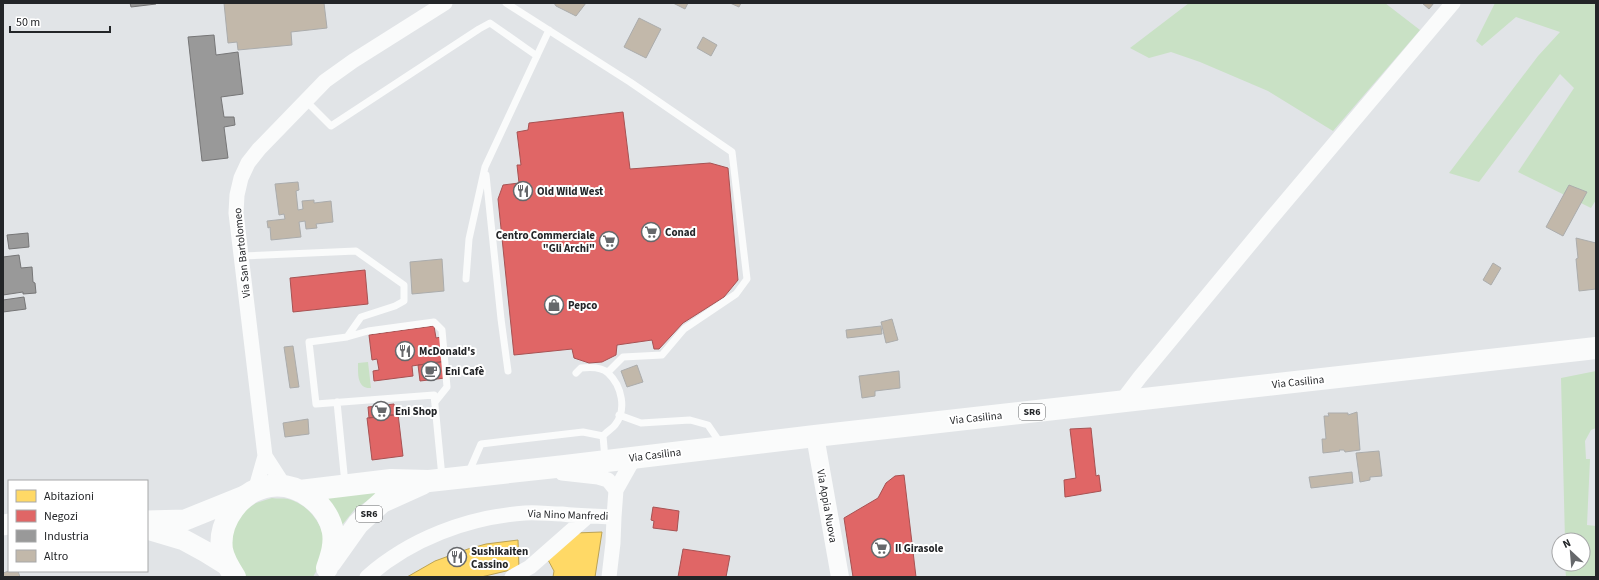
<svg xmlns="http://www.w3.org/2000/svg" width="1599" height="580" viewBox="0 0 1599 580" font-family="'Source Sans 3',sans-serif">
	<rect width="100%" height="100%" fill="#e1e4e7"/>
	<!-- green -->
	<path fill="#c9e1c5" d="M1189 3H1385L1420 30 1333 131 1268 91 1200 62 1171 52 1149 58 1130 48Z
		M1495 3H1596V200L1591 208 1518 172 1574 88 1560 74 1479 182 1449 173 1538 56 1560 32 1516 17 1482 46 1476 41Z
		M368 362 371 388C357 389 358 374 358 363Z
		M1596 371V428L1591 430 1585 441 1586 459H1590L1587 525 1596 526V577H1566L1565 564H1583V540H1565L1561 378Z
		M383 490 355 509 342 525 324 497Z
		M272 498C277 499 283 498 288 499 309 504 326 527 324 548 324 559 318 568 313 577H241L230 559 233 526 243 512 256 503Z"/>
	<!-- homes -->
	<path fill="#ffd966" stroke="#bda353" d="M602 532 595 577H553L554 571 547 558 575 533Z
		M518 540 519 568 481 577H407L435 561 468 549 486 544Z"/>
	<!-- shops -->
	<path fill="#e06666" stroke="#a75253" d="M623 112 630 169 710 163 728 168 738 280 724 297 683 323 659 349H654L652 340 617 345 616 355 602 362 589 363 574 358 572 349 514 355 498 199 503 185 519 183 517 165H521L517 132 528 130 529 123Z
		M365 270 368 304 293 312 290 278Z
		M434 326 436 338 441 337 444 361 412 366 413 376 374 381 373 371 379 370 377 359 372 360 369 335Z
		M443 362 445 378 420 381 418 365Z
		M394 404 395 415 369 418 368 407Z
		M398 414 403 456 372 460 367 418Z
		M1091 428 1096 476 1099 475 1101 491 1065 497 1064 480 1076 478 1070 429Z
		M904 475 916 577H853L844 518 878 498 886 483 895 476Z
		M653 507 679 511 677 531 653 528 654 521 651 520Z
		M683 549 730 556 726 577H678Z"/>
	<!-- industry -->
	<path fill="#999" stroke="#767677" d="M130 3H156V4L131 7Z
		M214 35 216 55 238 52 243 94 221 97 224 117H234L235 125 224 127 228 158 202 161 188 37Z
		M28 233 29 247 9 249 7 235Z
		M19 255 21 268 32 267 33 282 35 283 36 293 23 294V292L3 295V257Z
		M24 297 26 309 3 312V300Z"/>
	<!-- building -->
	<path fill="#c2b8aa" stroke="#abacac" d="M224 3H324L327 28 291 32 292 45 238 50 237 42 228 43Z
		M554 3H586L576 16 556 6Z
		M673 3H688L685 9Z
		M730 3H741L739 7Z
		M1422 3H1434L1429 9Z
		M639 18 661 29 646 58 624 47Z
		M703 37 717 45 711 56 697 48Z
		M298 182 299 190 296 191 298 210 303 209 302 201 314 200V203L331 201 333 222 316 224 317 228 306 229 305 221 299 222 301 237 271 240 270 227 268 228 267 221 285 219 284 214 279 215 275 184Z
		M1569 185 1587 192 1563 236 1546 227Z
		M1576 238 1596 243V289L1579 291 1576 259 1578 258Z
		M442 259 444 291 412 294 410 262Z
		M1493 263 1501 268 1491 285 1483 280Z
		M892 319 898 340 886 343 881 322Z
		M881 326 882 334 847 338 846 330Z
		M293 346 299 387 290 388 284 347Z
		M637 365 643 382 627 387 621 371Z
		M899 371 900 388 875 391V396L862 398 859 376Z
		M1357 412 1360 450 1345 452 1344 450H1339L1340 451 1323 453 1322 439H1326L1324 416H1329L1328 413H1348V415Z
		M308 419 309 434 285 437 283 423Z
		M1379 451 1382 476 1370 477V480L1360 482 1356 453Z
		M1352 472 1353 483 1311 488 1309 477Z
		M9 571H18L20 577H3V573Z"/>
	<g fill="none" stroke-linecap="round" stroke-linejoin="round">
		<!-- service -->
		<path stroke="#fafbfb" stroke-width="7" d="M506 3 630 82 732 152 747 279 736 294 684 329 662 355 623 357 608 372
			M306 101 331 126 479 29 490 23 537 56
			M486 175 501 319 508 371
			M242 256 356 251 404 285V301L395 306 361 317 347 337 309 342 316 404 434 395 442 477
			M466 279 469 239 485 167 549 30
			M347 337 368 331 434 322 442 330 447 387 435 402
			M576 373 581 368C589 367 602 367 608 373 622 386 627 410 615 425 612 429 606 432 603 436L605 459
			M337 402 345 484
			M619 415 641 423 690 420 708 425 721 444
			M468 474 481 444 583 432 603 436"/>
		<!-- minor -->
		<path stroke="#fafbfb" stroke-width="15" d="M1121 402 1140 377 1269 221 1453 3
			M265 456 285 487
			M562 473 598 477 608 480 616 490
			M255 491 265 456 236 213 237 195 241 178 248 163 259 149 325 81 353 61 445 3
			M367 577C410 539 468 517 525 513 537 512 550 514 562 514 579 516 596 516 614 517L616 490 634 458
			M512 577 530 567 588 516
			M609 577 613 543 614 517"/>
		<!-- tertiary -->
		<path stroke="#fafbfb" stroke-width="18" d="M815 436 840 577"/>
		<!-- secondary -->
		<path stroke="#fafbfb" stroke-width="21" d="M147 521 185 520 247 495
			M3 525 9 524
			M147 529 184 540 206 552 227 565"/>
		<!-- primary -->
		<path stroke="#fafbfb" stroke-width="22" d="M300 491 391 480 429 481 565 466 815 436 1596 348
			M331 562 358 524 382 502 422 484
			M235 577C229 568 224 560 222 550 218 521 241 490 270 486 299 482 328 505 333 532 335 545 331 556 327 568"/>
	</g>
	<!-- icons -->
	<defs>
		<g id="restaurant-ring" transform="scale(1)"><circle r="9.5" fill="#fff" stroke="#66686b" stroke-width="1.5"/><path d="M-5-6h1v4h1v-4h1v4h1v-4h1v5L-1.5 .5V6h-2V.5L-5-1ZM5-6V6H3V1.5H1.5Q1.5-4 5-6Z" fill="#66686b"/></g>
		<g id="supermarket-ring" transform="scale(1)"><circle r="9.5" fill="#fff" stroke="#66686b" stroke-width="1.5"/><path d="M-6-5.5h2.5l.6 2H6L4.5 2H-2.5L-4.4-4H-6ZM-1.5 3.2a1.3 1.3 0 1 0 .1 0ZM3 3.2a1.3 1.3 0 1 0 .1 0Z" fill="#66686b"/></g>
		<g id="shop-ring" transform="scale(1)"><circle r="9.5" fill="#fff" stroke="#66686b" stroke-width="1.5"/><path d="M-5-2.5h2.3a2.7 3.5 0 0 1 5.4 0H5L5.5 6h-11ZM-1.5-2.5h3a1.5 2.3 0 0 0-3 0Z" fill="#66686b"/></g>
		<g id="cafe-ring" transform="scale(1)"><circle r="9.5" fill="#fff" stroke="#66686b" stroke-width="1.5"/><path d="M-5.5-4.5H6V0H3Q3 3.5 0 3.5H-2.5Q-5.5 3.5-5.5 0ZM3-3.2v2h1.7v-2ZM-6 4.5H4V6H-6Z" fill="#66686b"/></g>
	</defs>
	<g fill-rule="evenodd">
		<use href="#restaurant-ring" x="523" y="191"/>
		<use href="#supermarket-ring" x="651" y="232"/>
		<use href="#supermarket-ring" x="609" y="241"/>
		<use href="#shop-ring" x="554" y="305"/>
		<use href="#restaurant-ring" x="405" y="351"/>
		<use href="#cafe-ring" x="431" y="371"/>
		<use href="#supermarket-ring" x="381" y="411"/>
		<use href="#supermarket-ring" x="881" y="548"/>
		<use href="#restaurant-ring" x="457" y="557"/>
	</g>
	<g text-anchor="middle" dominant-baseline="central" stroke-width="4" stroke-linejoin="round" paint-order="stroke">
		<!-- shield labels -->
		<g fill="#fff" stroke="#656668" stroke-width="1">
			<rect x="1019" y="404" width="26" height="16" rx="3"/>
			<rect x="356" y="506" width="26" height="16" rx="3"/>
		</g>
		<g font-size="10" font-weight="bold" fill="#232528">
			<text x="1032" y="412">SR6</text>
			<text x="369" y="514">SR6</text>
		</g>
		<!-- poi labels -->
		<g font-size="11" font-weight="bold" fill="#232528" stroke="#fff" text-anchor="start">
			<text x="537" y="191">Old Wild West</text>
			<text x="665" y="232">Conad</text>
			<text x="595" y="235" text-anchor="end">Centro Commerciale<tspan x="595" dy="13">"Gli Archi"</tspan></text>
			<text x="568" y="305">Pepco</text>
			<text x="419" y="351">McDonald's</text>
			<text x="445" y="371">Eni Cafè</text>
			<text x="395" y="411">Eni Shop</text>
			<text x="895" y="548">Il Girasole</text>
			<text x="471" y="551">Sushikaiten<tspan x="471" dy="13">Cassino</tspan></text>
		</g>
		<!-- street labels -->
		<g font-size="11" fill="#232528" stroke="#fff">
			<text transform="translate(242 253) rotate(-96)">Via San Bartolomeo</text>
			<text transform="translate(1298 382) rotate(-6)">Via Casilina</text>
			<text transform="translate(976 418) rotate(-6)">Via Casilina</text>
			<text transform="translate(655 455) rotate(-7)">Via Casilina</text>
			<text transform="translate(827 506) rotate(80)">Via Appia Nuova</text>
			<text transform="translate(568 515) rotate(2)">Via Nino Manfredi</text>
		</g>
	</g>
	<!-- border -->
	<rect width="1599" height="580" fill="none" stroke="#232528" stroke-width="8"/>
	<!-- legend -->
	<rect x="8" y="480" width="140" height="92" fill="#ffffff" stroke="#a7a8a9"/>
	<rect x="16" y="490" width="20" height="12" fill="#ffd966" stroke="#a7a8a9"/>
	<text x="44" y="500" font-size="12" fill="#232528">Abitazioni</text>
	<rect x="16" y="510" width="20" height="12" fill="#e06666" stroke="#a7a8a9"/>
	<text x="44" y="520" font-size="12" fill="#232528">Negozi</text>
	<rect x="16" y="530" width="20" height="12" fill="#999999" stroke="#a7a8a9"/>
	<text x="44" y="540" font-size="12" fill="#232528">Industria</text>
	<rect x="16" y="550" width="20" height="12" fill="#c2b8aa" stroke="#a7a8a9"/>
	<text x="44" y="560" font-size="12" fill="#232528">Altro</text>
	<!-- north arrow -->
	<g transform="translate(1571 552) rotate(334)"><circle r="19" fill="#ffffff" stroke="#a7a8a9"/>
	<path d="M0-3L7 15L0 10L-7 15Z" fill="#66686b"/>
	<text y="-6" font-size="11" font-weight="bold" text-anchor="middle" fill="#232528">N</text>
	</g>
	<!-- scale -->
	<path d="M10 26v6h100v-6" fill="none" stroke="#232528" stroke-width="2"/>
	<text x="16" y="26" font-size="12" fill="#232528" stroke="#ffffff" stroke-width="3" paint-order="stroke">50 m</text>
</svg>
